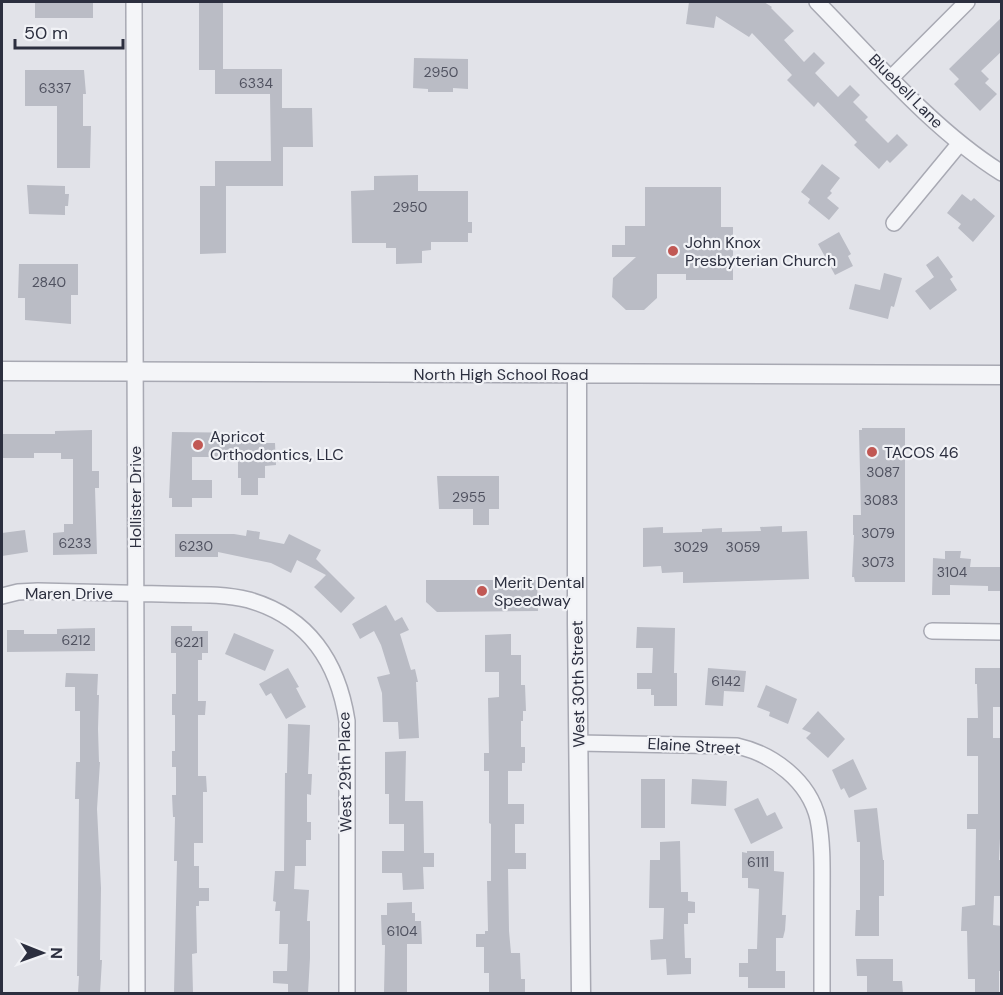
<svg xmlns="http://www.w3.org/2000/svg" width="1003" height="995" viewBox="0 0 1003 995" font-family="'DM Sans',sans-serif">
	<rect width="100%" height="100%" fill="#e2e3e9"/>
	<!-- building -->
	<path fill="#babcc5" d="M35 2H93V18H35Z
		M199 2H223V69H282V108H312L313 147H283V186H226V253L200 254V186H215V161H271L270 94H215V70H199Z
		M689 2H764L772 7 771 8 794 31 784 40 804 62 814 52 825 63 815 73 838 97 850 85 860 95 853 102 868 117 865 120 888 143 897 134 908 145 890 163 887 160 879 169 854 145 857 142 818 102 814 107 787 80 792 75 752 33 749 37 716 16 714 28 686 24Z
		M1002 17V51L981 71 989 79 985 83 997 94 980 111 954 84 959 79 949 69Z
		M414 58 468 59V89L453 88V92H428V89L413 88Z
		M25 70H84L86 94H83V126H91L90 168H57V106H25Z
		M822 164 840 178 830 191 832 193 827 198 839 208 829 220 808 203 810 199 801 192Z
		M418 175V191H468V222H472V233H468V242H431V250L422 251V263L396 264V248H386V243H352L351 191 374 190V176Z
		M27 185 65 186V194H69L68 206H65V215L29 214Z
		M645 187H721V227H733V280H686V274H657V298L644 310H626L612 297 613 278 636 257H612V245H625V226H645Z
		M962 194 971 201 974 198 995 216 973 242 958 228 961 224 947 213Z
		M839 232 851 254 848 256 853 266 835 275 818 244Z
		M938 256 953 277 950 279 957 290 930 310 915 291 934 277 926 265Z
		M19 264H78V295H71V324L25 320V298H18Z
		M884 273 902 278 894 307 891 306 888 319 849 309 855 284 880 290Z
		M862 428H905V582H855L854 577H852L854 535H853V515H861L859 430H862Z
		M92 430V471H99V488H95L97 554 53 555V533L64 532V524H73V459H61V453H34V458H2V434H55V431Z
		M172 432 263 433V443H275L276 465 265 466V478H258V495H241V478H238V457H192V480H212V498H192V507H172V498H169Z
		M437 476H499V509H489V525H473V509H439Z
		M782 526V532L807 531 809 579 683 583V572L662 573 661 566 643 567V528L663 527V533L702 532V529L722 528V532L761 531 760 527Z
		M25 530 28 552 2 556V533Z
		M247 530 260 532 259 539 284 544 289 534 321 550 316 559 355 598 341 613 314 587 326 575 297 560 291 573 271 563 218 552V557H175V534H234L246 536Z
		M945 551H961L960 558 971 559 970 567H1002V591H988V586L950 585V595H932L933 558 945 559Z
		M426 580H537L538 611 437 612 426 602Z
		M386 605 395 621 402 617 409 630 400 634 411 670 415 669 418 682H416L419 738 399 739 398 722H383L382 693 377 677 390 674 381 645 374 631 360 639 352 624Z
		M171 626H192V631H208V653H202V660H198V701H206L205 715H198V776H206L207 792H203V843H194V866H199V888H209V901H199V906H196L197 953 192 954 193 993H174L177 861H174L175 817H173L172 795H176V767H172V751H175V715H172V694H176V653H171Z
		M637 627 675 628 674 673H677V706H654V695H651V689H637V673H652L653 648H636Z
		M95 628V651L7 652V630H24V634H57V629Z
		M234 633 274 650 265 671 225 654Z
		M511 634V655H521V685H525L526 711H523V721H521V747H525V763H522V771H508V804H524V824H515V853H526V869H508L509 931 511 953H520L521 979H525V993H489V973H484V947H476V934H485V931H488L487 881H491V824L489 823V771H484V753H489L488 698 499 697V672H485V635Z
		M288 668 299 687 296 688 306 707 286 719 271 693 266 696 259 684Z
		M708 668 746 671 744 692 724 691 723 706 705 705Z
		M975 668H1000V707H993V738H1002V838H1000L999 860H1002V885L1001 896H994L993 925 1002 926V971H999V993H975V979H968L967 931H961L962 907 975 905 976 829H967V814H978V756H967V718H978L977 684H975Z
		M66 673 98 674 97 695H99L98 729 99 762H100L97 809 101 888 100 960H102L100 993H78L79 976H77L79 799H75L76 762H80V711H75V687H65Z
		M766 685 797 699 788 724 769 716 770 712 757 707Z
		M818 711 845 739 828 758 806 738 811 733 802 729Z
		M288 724 310 725 308 774H312L311 795 307 794V822H311V840H306V866H295L294 889 309 890 307 921H310V958L308 993H288V984L273 983V971H287L288 944H279L280 911H275L276 902 273 901 275 871H284L285 773H287Z
		M406 751 405 801H423L424 853H434V867H423L424 889 403 890 402 873H382V851H404V824H389V794H385V752Z
		M853 759 867 789 849 798 844 788 841 790 832 770Z
		M641 779H665V828H641Z
		M692 779 727 781 726 806 691 804Z
		M758 798 767 816 775 812 783 828 751 844 734 809Z
		M877 808 883 860H884V896H879V936H855L856 910H860V842H857L854 810Z
		M680 841 681 892H688V901L695 902V913H688V924H684L685 958H691V974L667 975 666 959 651 960 650 940 663 939 664 908H649L650 860H660V842Z
		M747 851H774V871L784 872 782 915H786L785 930 783 938H776V971H785V988H748V977H739V963H748V949H757L759 889 748 888V878H742V852L747 853Z
		M412 902V913H415V921H421L422 944H407V993H384L385 945H382L381 915H387V903Z
		M856 959H893V981H902L903 993H867V976H857Z"/>
	<g fill="none" stroke-linecap="round" stroke-linejoin="round">
		<!-- minor casing -->
		<g stroke="#a8a9b3" stroke-width="18">
			<path id="minor" d="M134 2 137 994
				M817 2C873 59 934 131 1002 173
				M891 78 967 2
				M894 223 960 143
				M2 596 18 592 38 591C79 592 121 593 162 594 190 595 221 593 249 600 308 617 338 662 347 721V994
				M932 631 1002 632
				M578 743 737 746C773 754 809 781 818 819 823 844 822 871 822 897 822 929 822 961 822 994"/>
		</g>
		<!-- tertiary casing -->
		<g stroke="#a8a9b3" stroke-width="21">
			<path id="tertiary" d="M2 371 1002 375
				M577 374V623L581 994"/>
		</g>
		<!-- minor -->
		<use href="#minor" stroke="#f4f5f8" stroke-width="15"/>
		<!-- tertiary -->
		<use href="#tertiary" stroke="#f4f5f8" stroke-width="18"/>
	</g>
	<!-- markers -->
	<g fill="#c15854" stroke="#f1f2f6" stroke-width="2">
		<circle cx="673" cy="251" r="6"/>
		<circle cx="198" cy="445" r="6"/>
		<circle cx="872" cy="452" r="6"/>
		<circle cx="482" cy="591" r="6"/>
	</g>
	<g text-anchor="middle" dominant-baseline="central" stroke-width="4.5" stroke-linejoin="round" paint-order="stroke">
		<!-- number labels -->
		<g font-size="14" fill="#505260">
			<text x="441" y="72">2950</text>
			<text x="256" y="83">6334</text>
			<text x="55" y="88">6337</text>
			<text x="410" y="207">2950</text>
			<text x="49" y="282">2840</text>
			<text x="883" y="472">3087</text>
			<text x="469" y="497">2955</text>
			<text x="881" y="500">3083</text>
			<text x="878" y="533">3079</text>
			<text x="75" y="543">6233</text>
			<text x="196" y="546">6230</text>
			<text x="691" y="547">3029</text>
			<text x="743" y="547">3059</text>
			<text x="878" y="562">3073</text>
			<text x="952" y="572">3104</text>
			<text x="76" y="640">6212</text>
			<text x="189" y="642">6221</text>
			<text x="726" y="681">6142</text>
			<text x="758" y="862">6111</text>
			<text x="402" y="931">6104</text>
		</g>
		<!-- street labels -->
		<g font-size="16" fill="#2c2f3f" stroke="#f1f2f6">
			<text transform="translate(906 91) rotate(45)">Bluebell Lane</text>
			<text x="501" y="374">North High School Road</text>
			<text transform="translate(135 497) rotate(-90)">Hollister Drive</text>
			<text x="69" y="593">Maren Drive</text>
			<text transform="translate(578 684) rotate(-91)">West 30th Street</text>
			<text transform="translate(694 746) rotate(3)">Elaine Street</text>
			<text transform="translate(345 772) rotate(-91)">West 29th Place</text>
		</g>
		<!-- poi labels -->
		<g font-size="16" fill="#2c2f3f" stroke="#f1f2f6" text-anchor="start">
			<text x="685" y="242">John Knox<tspan x="685" dy="18">Presbyterian Church</tspan></text>
			<text x="210" y="436">Apricot<tspan x="210" dy="18">Orthodontics, LLC</tspan></text>
			<text x="884" y="452">TACOS 46</text>
			<text x="494" y="582">Merit Dental<tspan x="494" dy="18">Speedway</tspan></text>
		</g>
	</g>
	<!-- border -->
	<rect width="1003" height="995" fill="none" stroke="#2c2f3f" stroke-width="6"/>
	<!-- north arrow -->
	<g transform="translate(42 953) rotate(91)" stroke="#f1f2f6" stroke-width="4.5" paint-order="stroke">
	<path d="M0-4.5L10 22L0 15L-10 22Z" fill="#2c2f3f"/>
	<text y="-9" font-size="16" font-weight="bold" text-anchor="middle" fill="#2c2f3f">N</text>
	</g>
	<!-- scale -->
	<path d="M15 39v9h108v-9" fill="none" stroke="#2c2f3f" stroke-width="3"/>
	<text x="24" y="39" font-size="18" fill="#2c2f3f" stroke="#f1f2f6" stroke-width="4.5" paint-order="stroke">50 m</text>
</svg>
